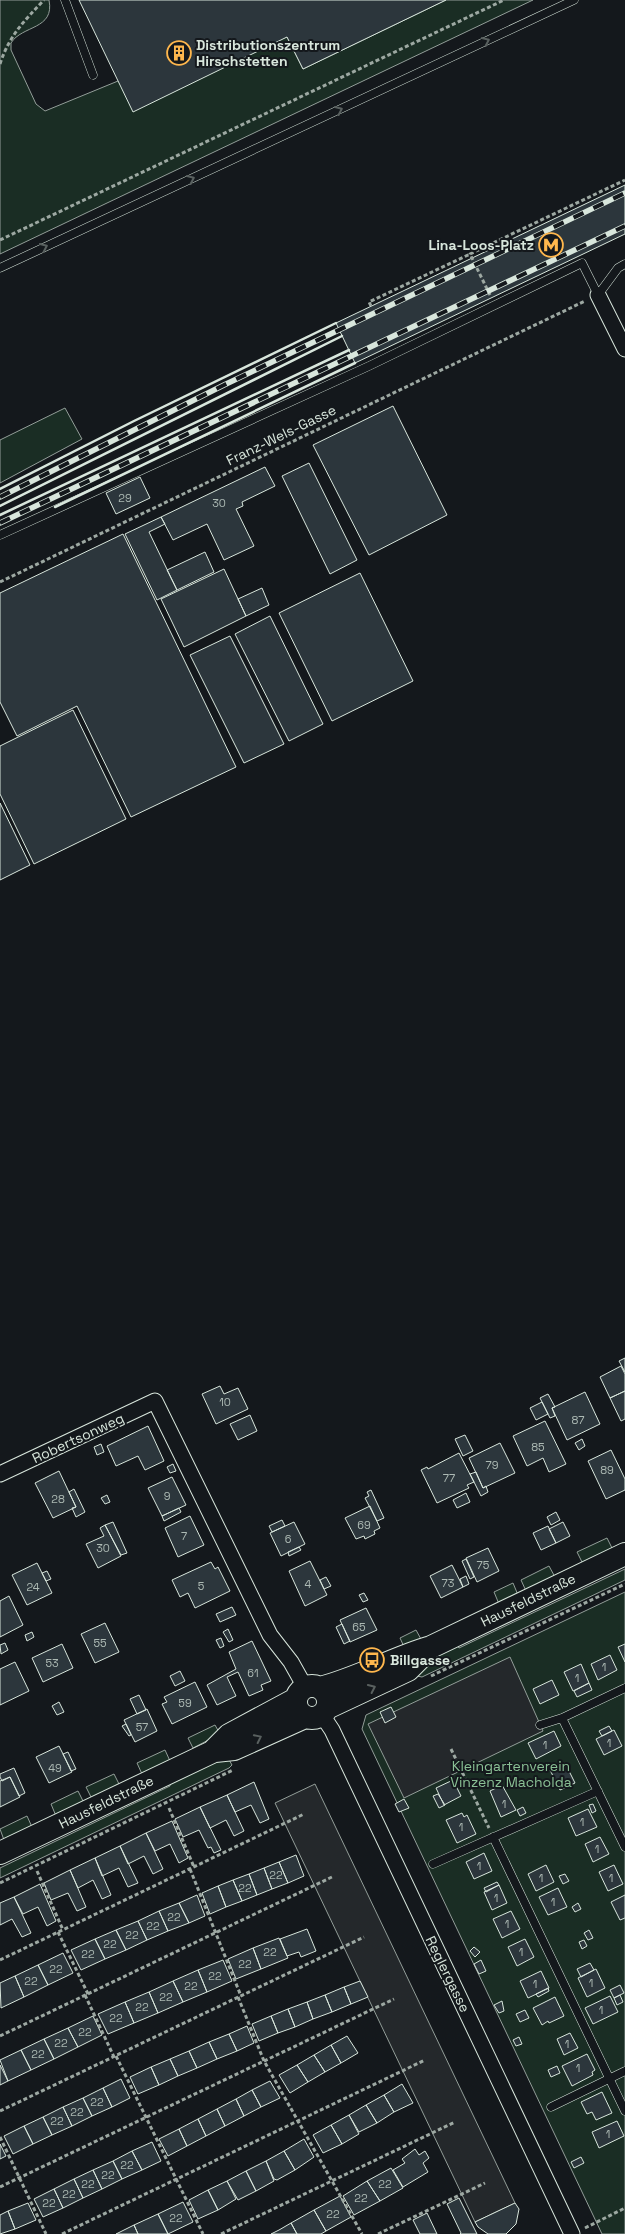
<svg xmlns="http://www.w3.org/2000/svg" width="625" height="2234" viewBox="0 0 625 2234" font-family="'Space Grotesk',sans-serif">
	<rect width="100%" height="100%" fill="#14181c"/>
	<!-- green -->
	<path fill="#1a2d24" stroke="#939e99" d="M0 0H49C55 30 22 25 11 43V50L36 104 45 111 118 81 287 37 303 69 446 0H533L0 254Z
		M65 408 82 439 0 483V440Z
		M607 1538 613 1550 583 1564 577 1552Z
		M549 1566 555 1577 526 1591 521 1580Z
		M625 1569V1580L422 1677 417 1676 433 1658 457 1645 459 1648Z
		M513 1583 518 1595 499 1604 494 1592Z
		M625 1592V2234H602L362 1729 366 1715Z
		M416 1630 422 1641 405 1649 400 1638Z
		M215 1725 220 1734 193 1748 188 1738Z
		M165 1750 170 1761 142 1774 137 1763Z
		M228 1758 232 1765 229 1768 0 1878V1868L170 1786V1784L198 1769Z
		M114 1774 120 1786 92 1799 86 1787Z
		M78 1791 84 1803 56 1816 51 1804Z
		M27 1816 32 1827 4 1840 0 1829Z"/>
	<!-- parking -->
	<path fill="#24282b" stroke="#939e99" d="M510 1657 543 1731 404 1798 368 1724Z
		M315 1784 515 2203 475 2222 275 1803Z"/>
	<!-- building -->
	<path fill="#2c363c" stroke="#d8e6dc" d="M79 0H446L303 69 287 37 133 112Z
		M625 185V234L355 363 336 323Z
		M393 406 447 515 369 555 313 445Z
		M309 463 357 560 330 574 282 476Z
		M265 467 275 486 242 502 243 506 236 509 254 546 224 560 207 524 173 540 161 517Z
		M140 477 150 498 116 514 106 493Z
		M161 517 165 524 149 532 177 590 157 600 125 534Z
		M123 534 236 767 131 817 77 706 17 736 0 702V593Z
		M205 552 214 572 177 590 167 570Z
		M224 569 246 616 184 647 161 599Z
		M360 573 413 681 332 721 279 613Z
		M262 588 269 605 246 616 238 599Z
		M270 616 323 724 289 741 235 634Z
		M230 636 284 744 244 763 190 655Z
		M73 710 126 819 34 864 0 794V746Z
		M0 803 30 865 0 880Z
		M625 1358V1372L619 1361Z
		M621 1366 625 1374V1391L610 1398 600 1377Z
		M220 1386 224 1394 238 1388 248 1409 216 1424 202 1394Z
		M625 1391V1419L621 1421 610 1398Z
		M585 1392 600 1424 567 1440 552 1408Z
		M548 1394 555 1407 552 1408 555 1416 550 1418 540 1398Z
		M542 1402 548 1414 536 1420 530 1408Z
		M250 1415 257 1431 238 1440 230 1424Z
		M545 1421 566 1464 549 1472 543 1458 527 1466 513 1436Z
		M148 1426 164 1461 145 1470 138 1456 116 1466 107 1446Z
		M465 1435 473 1451 463 1456 455 1439Z
		M582 1439 585 1446 579 1450 575 1443Z
		M500 1443 515 1473 483 1488 469 1458Z
		M101 1444 104 1452 97 1455 94 1447Z
		M611 1450 625 1479V1490L606 1499 588 1461Z
		M459 1453 474 1482 467 1485 469 1488 437 1503 421 1470 427 1467 428 1469Z
		M173 1464 176 1471 170 1473 167 1467Z
		M59 1471 76 1507 53 1518 35 1483Z
		M476 1472 483 1488 486 1486 488 1492 481 1496 470 1474Z
		M172 1477 186 1505 162 1516 148 1488Z
		M74 1489 85 1512 76 1517 72 1508 76 1507 69 1492Z
		M371 1490 384 1518 377 1521 365 1498 369 1496 367 1492Z
		M466 1493 470 1502 457 1508 453 1500Z
		M107 1495 110 1502 105 1504 101 1498Z
		M370 1506 380 1528 374 1531 375 1534 365 1539 364 1536 356 1539 345 1518Z
		M179 1508 181 1512 164 1521 162 1516Z
		M556 1512 560 1520 551 1525 547 1517Z
		M190 1516 204 1545 178 1557 165 1528Z
		M282 1520 285 1526 272 1532 269 1526Z
		M113 1522 127 1553 121 1555 105 1525Z
		M294 1522 305 1544 281 1556 270 1533Z
		M563 1522 570 1536 556 1543 549 1529Z
		M105 1525 121 1556 98 1568 86 1544 104 1536 100 1528Z
		M548 1526 556 1543 541 1550 533 1533Z
		M299 1547 301 1550 289 1556 288 1552Z
		M488 1548 499 1571 477 1582 466 1558Z
		M466 1559 474 1577 470 1579 462 1561Z
		M310 1561 327 1595 305 1606 289 1571Z
		M211 1562 215 1569 218 1567 230 1591 195 1608 188 1593 180 1597 172 1580Z
		M37 1563 52 1593 27 1605 12 1575Z
		M452 1565 463 1587 441 1598 430 1576Z
		M47 1571 51 1579 46 1581 42 1573Z
		M466 1576 469 1584 463 1587 460 1579Z
		M326 1577 331 1586 324 1589 320 1580Z
		M364 1593 368 1600 363 1602 359 1595Z
		M9 1596 23 1625 0 1637V1601Z
		M232 1607 236 1615 220 1622 216 1614Z
		M366 1608 377 1630 350 1642 340 1620Z
		M105 1623 119 1652 95 1663 81 1634Z
		M342 1624 350 1641 344 1644 336 1627Z
		M228 1629 233 1640 229 1642 223 1632Z
		M32 1632 34 1637 27 1641 25 1635Z
		M221 1638 224 1646 220 1648 216 1640Z
		M252 1641 271 1681 261 1685 263 1690 249 1696 238 1672 227 1677 236 1696 217 1705 207 1685 236 1669 229 1652Z
		M5 1643 8 1650 1 1654 0 1645Z
		M62 1644 73 1668 43 1682 32 1658Z
		M625 1644V1662L618 1647Z
		M610 1655 617 1670 598 1680 591 1664Z
		M15 1662 29 1691 0 1705V1669Z
		M581 1664 589 1683 573 1691 564 1672Z
		M180 1671 185 1681 175 1686 170 1676Z
		M552 1680 559 1695 540 1704 533 1689Z
		M195 1682 207 1707 172 1724 162 1704 167 1702 164 1697Z
		M589 1683 592 1690 577 1697 574 1691Z
		M139 1695 146 1710 137 1714 130 1699Z
		M59 1702 64 1712 57 1715 52 1706Z
		M391 1707 396 1717 385 1723 380 1712Z
		M147 1709 157 1731 135 1742 124 1720Z
		M126 1724 131 1735 129 1736 122 1726Z
		M609 1726 612 1731 602 1736 599 1731Z
		M614 1730 622 1746 604 1755 596 1739Z
		M554 1731 561 1746 536 1759 528 1743Z
		M59 1746 72 1772 49 1783 36 1757Z
		M68 1752 76 1769 71 1771 63 1754Z
		M565 1763 575 1783 560 1790 550 1770Z
		M14 1768 25 1793 19 1796 10 1777 2 1781 0 1777V1774Z
		M10 1777 20 1797 0 1807V1781Z
		M453 1780 461 1796 444 1805 436 1788Z
		M254 1782 269 1819 260 1823 251 1805 235 1812 227 1795Z
		M502 1785 516 1810 501 1817 490 1791Z
		M438 1794 445 1805 439 1808 433 1796Z
		M227 1795 244 1831 234 1836 226 1820 210 1828 200 1807Z
		M404 1799 409 1808 399 1812 395 1804Z
		M593 1804 596 1811 592 1813 589 1805Z
		M200 1807 221 1850 214 1853 211 1847 208 1848 199 1830 183 1837 175 1819Z
		M523 1807 526 1813 520 1816 517 1810Z
		M588 1809 597 1827 576 1836 568 1818Z
		M462 1813 464 1817 467 1815 476 1834 457 1843 446 1820Z
		M172 1821 188 1858 179 1863 170 1844 155 1851 146 1833Z
		M146 1833 163 1869 153 1874 144 1856 128 1864 120 1846Z
		M600 1837 609 1854 593 1862 585 1844Z
		M120 1846 138 1883 128 1887 119 1868 102 1876 95 1858Z
		M484 1853 492 1871 474 1879 466 1862Z
		M296 1855 304 1876 288 1883 279 1862Z
		M95 1858 111 1895 102 1899 93 1880 78 1888 70 1870Z
		M279 1862 288 1883 272 1889 264 1868Z
		M546 1865 554 1882 536 1891 528 1874Z
		M614 1865 623 1884 608 1891 599 1872Z
		M264 1868 272 1889 257 1895 249 1874Z
		M70 1870 86 1907 77 1911 68 1893 51 1900 44 1883Z
		M249 1874 257 1895 242 1901 233 1880Z
		M565 1874 569 1881 563 1884 559 1876Z
		M233 1880 242 1901 226 1907 218 1886Z
		M497 1882 499 1885 486 1892 484 1888Z
		M40 1884 56 1921 47 1926 38 1907 23 1914 14 1897Z
		M499 1885 507 1903 492 1910 484 1892Z
		M218 1886 226 1907 210 1914 202 1893Z
		M558 1888 567 1907 548 1915 539 1897Z
		M197 1895 205 1916 189 1923 179 1903Z
		M625 1895V1918L620 1920 611 1902Z
		M14 1897 31 1933 22 1937 12 1919 0 1925V1903Z
		M179 1903 189 1923 168 1931 159 1911Z
		M578 1903 581 1909 575 1912 572 1907Z
		M159 1911 168 1931 147 1940 138 1921Z
		M511 1911 520 1929 502 1938 493 1919Z
		M138 1921 147 1940 126 1950 116 1930Z
		M307 1929 316 1951 301 1957 299 1952 287 1956 280 1939Z
		M116 1930 126 1950 105 1959 95 1939Z
		M589 1930 593 1938 588 1940 584 1933Z
		M279 1938 288 1958 261 1969 253 1948Z
		M95 1939 105 1959 81 1970 71 1950Z
		M525 1939 534 1957 517 1966 508 1947Z
		M584 1940 587 1946 582 1949 579 1942Z
		M474 1947 480 1952 475 1957 470 1951Z
		M253 1948 261 1969 236 1979 228 1959Z
		M63 1953 73 1973 48 1985 38 1965Z
		M223 1960 232 1981 207 1992 198 1970Z
		M481 1960 486 1971 479 1974 474 1964Z
		M590 1963 594 1970 581 1977 577 1969Z
		M38 1965 48 1985 24 1997 15 1976Z
		M596 1969 605 1988 587 1997 578 1978Z
		M198 1970 207 1992 183 2002 173 1981Z
		M541 1971 549 1988 528 1998 520 1981Z
		M15 1976 24 1997 1 2008 0 1983Z
		M173 1981 183 2002 158 2013 149 1992Z
		M360 1981 368 1997 351 2004 344 1987Z
		M620 1985 624 1993 614 1998 610 1990Z
		M344 1987 351 2004 332 2012 325 1995Z
		M548 1988 549 1991 538 1997 536 1994Z
		M149 1992 158 2013 134 2023 125 2002Z
		M325 1995 332 2012 313 2019 307 2002Z
		M620 1995 623 2002 617 2005 614 1998Z
		M610 1996 618 2012 593 2024 585 2008Z
		M555 1997 564 2016 549 2023 548 2021 542 2025 533 2008Z
		M502 2001 504 2011 499 2013 494 2005Z
		M125 2002 134 2023 108 2034 98 2014Z
		M307 2002 313 2019 295 2027 288 2009Z
		M288 2009 295 2027 278 2033 271 2016Z
		M525 2010 529 2018 520 2022 516 2014Z
		M93 2016 102 2035 78 2047 68 2028Z
		M271 2016 278 2033 259 2041 252 2024Z
		M247 2026 254 2043 237 2051 229 2034Z
		M68 2028 78 2047 54 2059 44 2039Z
		M570 2033 578 2048 564 2055 557 2039Z
		M229 2034 237 2051 217 2059 209 2042Z
		M347 2036 358 2053 341 2063 331 2045Z
		M519 2037 522 2044 516 2046 513 2040Z
		M44 2039 54 2059 31 2070 21 2050Z
		M209 2042 217 2059 197 2068 189 2051Z
		M331 2045 341 2063 325 2072 314 2055Z
		M21 2050 31 2070 8 2081 0 2060Z
		M189 2051 197 2068 178 2076 170 2059Z
		M587 2054 595 2070 592 2072 593 2075 572 2086 562 2066Z
		M314 2055 325 2072 308 2082 297 2065Z
		M170 2059 178 2076 159 2085 151 2067Z
		M0 2065 8 2081 0 2085Z
		M297 2065 308 2082 290 2093 279 2075Z
		M557 2066 560 2073 551 2077 548 2070Z
		M151 2067 159 2085 138 2094 130 2077Z
		M121 2079 130 2098 112 2107 103 2088Z
		M270 2081 280 2098 261 2107 252 2090Z
		M402 2084 413 2103 394 2112 384 2095Z
		M103 2088 112 2107 92 2116 83 2098Z
		M252 2090 261 2107 244 2116 236 2099Z
		M602 2092 612 2113 596 2120 592 2112 587 2114 581 2102Z
		M384 2095 394 2112 377 2123 366 2105Z
		M83 2098 92 2116 72 2126 63 2107Z
		M236 2099 244 2116 225 2126 217 2109Z
		M366 2105 377 2123 359 2132 349 2115Z
		M63 2107 72 2126 52 2135 43 2117Z
		M217 2109 225 2126 206 2136 198 2119Z
		M349 2115 359 2134 342 2144 331 2125Z
		M43 2117 52 2135 33 2144 24 2126Z
		M198 2119 206 2136 187 2146 179 2129Z
		M617 2121 624 2136 599 2148 592 2132Z
		M331 2125 342 2144 323 2153 313 2135Z
		M24 2126 33 2144 13 2154 4 2136Z
		M179 2129 187 2146 168 2156 159 2139Z
		M304 2139 314 2157 295 2170 284 2151Z
		M152 2142 161 2161 142 2170 132 2151Z
		M0 2144 6 2156 0 2159Z
		M415 2149 419 2155 425 2151 429 2158 423 2163 428 2172 403 2187 393 2170 405 2163 402 2159Z
		M132 2151 142 2170 122 2179 113 2161Z
		M284 2151 295 2170 277 2180 274 2179 266 2161Z
		M581 2157 584 2163 574 2168 571 2162Z
		M113 2161 122 2179 102 2189 93 2170Z
		M266 2161 274 2181 256 2191 246 2171Z
		M391 2168 403 2188 380 2201 367 2181Z
		M93 2170 102 2189 83 2198 74 2179Z
		M246 2171 256 2191 238 2200 227 2181Z
		M74 2179 83 2198 63 2208 54 2189Z
		M227 2181 236 2199 218 2210 208 2190Z
		M367 2181 380 2201 354 2215 343 2196Z
		M54 2189 63 2208 43 2217 34 2199Z
		M208 2190 218 2210 198 2219 189 2200Z
		M340 2196 351 2217 326 2231 314 2210Z
		M459 2198 477 2234H460L461 2233 447 2204Z
		M183 2202 193 2222 168 2234 158 2214Z
		M28 2203 36 2220 15 2229 8 2211Z
		M515 2203 519 2209 516 2224 506 2234H488L478 2227 475 2222Z
		M314 2210 326 2231 321 2234H297L291 2223Z
		M8 2211 15 2229 0 2234V2215Z
		M427 2213 437 2234H420L413 2220Z
		M158 2214 168 2234H138L134 2225Z
		M291 2223 297 2234H271L279 2230Z
		M134 2225 138 2234H116Z"/>
	<g fill="none" stroke-linecap="round" stroke-linejoin="round">
		<!-- lane casing -->
		<g stroke="#d8e6dc" stroke-width="9">
			<path id="lane" d="M65 0 93 75
				M0 268 574 0
				M0 535 369 366 582 263 598 295 618 268 625 264
				M562 1718 625 1847
				M540 1725 562 1718 625 1688
				M493 1837 625 2111
				M433 1864 598 1791
				M551 2107 625 2071"/>
		</g>
		<!-- street casing -->
		<g stroke="#d8e6dc" stroke-width="17">
			<path id="street" d="M598 295 625 349
				M0 1474 155 1401 270 1635 291 1662 305 1687
				M322 1715 332 1730 572 2234"/>
		</g>
		<!-- secondary casing -->
		<g stroke="#d8e6dc" stroke-width="24">
			<path id="secondary" d="M296 1702a16 16 0 1 1 32 0a16 16 0 1 1-32 0Z
				M320 1688C359 1678 393 1658 431 1647L625 1554
				M327 1708 408 1670 427 1651
				M215 1751 234 1749 305 1717
				M0 1853 212 1752 229 1735 296 1699"/>
		</g>
		<!-- path -->
		<path stroke="#9da8a2" stroke-width="3" stroke-dasharray="4 2.5" stroke-linecap="butt" d="M0 64C9 36 24 21 44 0
			M0 240 504 0
			M490 295 470 254 625 180
			M371 306 369 302 470 254
			M0 582 585 301
			M431 1676 625 1584
			M451 1749 489 1828
			M169 1808 194 1867
			M190 1869 241 1996
			M37 1871 63 1930
			M0 1883 233 1770
			M58 1932 88 1994
			M0 1960 304 1814
			M85 1995 114 2057
			M238 1997 264 2061 362 2234
			M0 2036 334 1876
			M116 2056 203 2234
			M0 2111 364 1937
			M0 2137 46 2234
			M0 2187 394 1999
			M585 2228 625 2208
			M62 2234 425 2060
			M221 2234 455 2122
			M378 2234 485 2183"/>
		<!-- lane -->
		<use href="#lane" stroke="#14181c" stroke-width="8"/>
		<!-- street -->
		<use href="#street" stroke="#14181c" stroke-width="15"/>
		<!-- secondary -->
		<use href="#secondary" stroke="#14181c" stroke-width="22"/>
		<!-- rail casing -->
		<g stroke="#d8e6dc" stroke-width="5.5">
			<path id="rail" d="M0 497 224 385 625 193
				M0 523 625 226"/>
		</g>
		<!-- rail -->
		<use href="#rail" stroke="#14181c" stroke-width="4" stroke-dasharray="11" stroke-linecap="butt"/>
		<!-- wall -->
		<path stroke="#d8e6dc" stroke-width="2.5" d="M0 489 134 421 336 323
			M0 506 342 336
			M55 507 355 363
			M0 515 349 350"/>
	</g>
	<!-- one-way arrows -->
	<defs><path id="oneway-chevron" d="M-2-3.5L2.5 0L-2 3.5" fill="none" stroke-width="1.6" stroke-linecap="round" stroke-linejoin="round" transform="scale(1.25)"/></defs>
	<g stroke="#59605f">
		<use href="#oneway-chevron" transform="translate(486 41) rotate(-25)"/>
		<use href="#oneway-chevron" transform="translate(339 110) rotate(-25)"/>
		<use href="#oneway-chevron" transform="translate(191 179) rotate(-25)"/>
		<use href="#oneway-chevron" transform="translate(44 247) rotate(-25)"/>
		<use href="#oneway-chevron" transform="translate(372 1688) rotate(-25)"/>
		<use href="#oneway-chevron" transform="translate(258 1738) rotate(-26)"/>
	</g>
	<!-- icons -->
	<defs>
		<g id="building-ring" transform="scale(1.25)"><circle r="9.5" fill="#14181c" stroke="#ffb74d" stroke-width="1.5"/><path d="M-4-6H4V6H1V3H-1V6H-4ZM-2.5-4.3h1.7v1.8h-1.7ZM.8-4.3h1.7v1.8H.8ZM-2.5-1h1.7V.8h-1.7ZM.8-1h1.7V.8H.8Z" fill="#ffb74d"/></g>
		<g id="metro-ring" transform="scale(1.25)"><circle r="9.5" fill="#14181c" stroke="#ffb74d" stroke-width="1.5"/><path d="M-5.5 5V-5H-3L0 0L3-5H5.5V5H3V-.5L0 4L-3-.5V5Z" fill="#ffb74d"/></g>
		<g id="bus-ring" transform="scale(1.25)"><circle r="9.5" fill="#14181c" stroke="#ffb74d" stroke-width="1.5"/><path d="M-5-6H5V4H4V6H2V4H-2V6H-4V4H-5ZM-3.5-4V0h7V-4ZM-3.5 1.2v1.5H-2V1.2ZM2 1.2v1.5H3.5V1.2Z" fill="#ffb74d"/></g>
	</defs>
	<g fill-rule="evenodd">
		<use href="#building-ring" x="179" y="53"/>
		<use href="#metro-ring" x="551" y="245"/>
		<use href="#bus-ring" x="372" y="1660"/>
	</g>
	<g text-anchor="middle" dominant-baseline="central" stroke-width="4" stroke-linejoin="round" paint-order="stroke">
		<!-- number labels -->
		<g font-size="11" fill="#adbab4">
			<text x="125" y="498">29</text>
			<text x="219" y="503">30</text>
			<text x="225" y="1402">10</text>
			<text x="578" y="1420">87</text>
			<text x="538" y="1447">85</text>
			<text x="492" y="1465">79</text>
			<text x="607" y="1470">89</text>
			<text x="449" y="1478">77</text>
			<text x="167" y="1496">9</text>
			<text x="58" y="1499">28</text>
			<text x="364" y="1525">69</text>
			<text x="184" y="1536">7</text>
			<text x="288" y="1539">6</text>
			<text x="103" y="1548">30</text>
			<text x="483" y="1565">75</text>
			<text x="448" y="1583">73</text>
			<text x="308" y="1584">4</text>
			<text x="201" y="1586">5</text>
			<text x="33" y="1587">24</text>
			<text x="359" y="1627">65</text>
			<text x="100" y="1643">55</text>
			<text x="52" y="1663">53</text>
			<text x="604" y="1667">1</text>
			<text x="253" y="1673">61</text>
			<text x="577" y="1678">1</text>
			<text x="185" y="1703">59</text>
			<text x="142" y="1727">57</text>
			<text x="609" y="1743">1</text>
			<text x="545" y="1745">1</text>
			<text x="55" y="1768">49</text>
			<text x="504" y="1804">1</text>
			<text x="582" y="1822">1</text>
			<text x="461" y="1827">1</text>
			<text x="597" y="1849">1</text>
			<text x="479" y="1866">1</text>
			<text x="276" y="1875">22</text>
			<text x="541" y="1878">1</text>
			<text x="611" y="1878">1</text>
			<text x="245" y="1888">22</text>
			<text x="496" y="1898">1</text>
			<text x="553" y="1902">1</text>
			<text x="174" y="1917">22</text>
			<text x="507" y="1924">1</text>
			<text x="153" y="1926">22</text>
			<text x="132" y="1935">22</text>
			<text x="110" y="1944">22</text>
			<text x="270" y="1952">22</text>
			<text x="521" y="1952">1</text>
			<text x="88" y="1954">22</text>
			<text x="245" y="1964">22</text>
			<text x="56" y="1969">22</text>
			<text x="215" y="1976">22</text>
			<text x="31" y="1981">22</text>
			<text x="591" y="1983">1</text>
			<text x="535" y="1984">1</text>
			<text x="191" y="1986">22</text>
			<text x="166" y="1997">22</text>
			<text x="142" y="2007">22</text>
			<text x="601" y="2010">1</text>
			<text x="116" y="2018">22</text>
			<text x="85" y="2032">22</text>
			<text x="61" y="2043">22</text>
			<text x="567" y="2044">1</text>
			<text x="38" y="2054">22</text>
			<text x="578" y="2068">1</text>
			<text x="97" y="2102">22</text>
			<text x="77" y="2112">22</text>
			<text x="57" y="2121">22</text>
			<text x="608" y="2134">1</text>
			<text x="127" y="2165">22</text>
			<text x="108" y="2175">22</text>
			<text x="88" y="2184">22</text>
			<text x="385" y="2184">22</text>
			<text x="69" y="2194">22</text>
			<text x="361" y="2198">22</text>
			<text x="49" y="2203">22</text>
			<text x="333" y="2214">22</text>
			<text x="176" y="2218">22</text>
		</g>
		<!-- poi labels -->
		<g font-size="14" font-weight="bold" fill="#d8e6dc" stroke="#14181c" text-anchor="start">
			<text x="196" y="45">Distributionszentrum<tspan x="196" dy="16">Hirschstetten</tspan></text>
			<text x="534" y="245" text-anchor="end">Lina-Loos-Platz</text>
			<text x="390" y="1660">Billgasse</text>
		</g>
		<!-- street labels -->
		<g font-size="14" fill="#d8e6dc" stroke="#14181c">
			<text transform="translate(281 435) rotate(-26)">Franz-Wels-Gasse</text>
			<text transform="translate(78 1438) rotate(-25)">Robertsonweg</text>
			<text transform="translate(528 1600) rotate(-26)">Hausfeldstraße</text>
			<text transform="translate(106 1802) rotate(-26)">Hausfeldstraße</text>
			<text transform="translate(448 1974) rotate(64)">Reglergasse</text>
		</g>
		<!-- park labels -->
		<g font-size="14" fill="#8ac095" stroke="#14181c">
			<text x="511" y="1766">Kleingartenverein<tspan x="511" dy="16">Vinzenz Macholda</tspan></text>
		</g>
	</g>
</svg>
